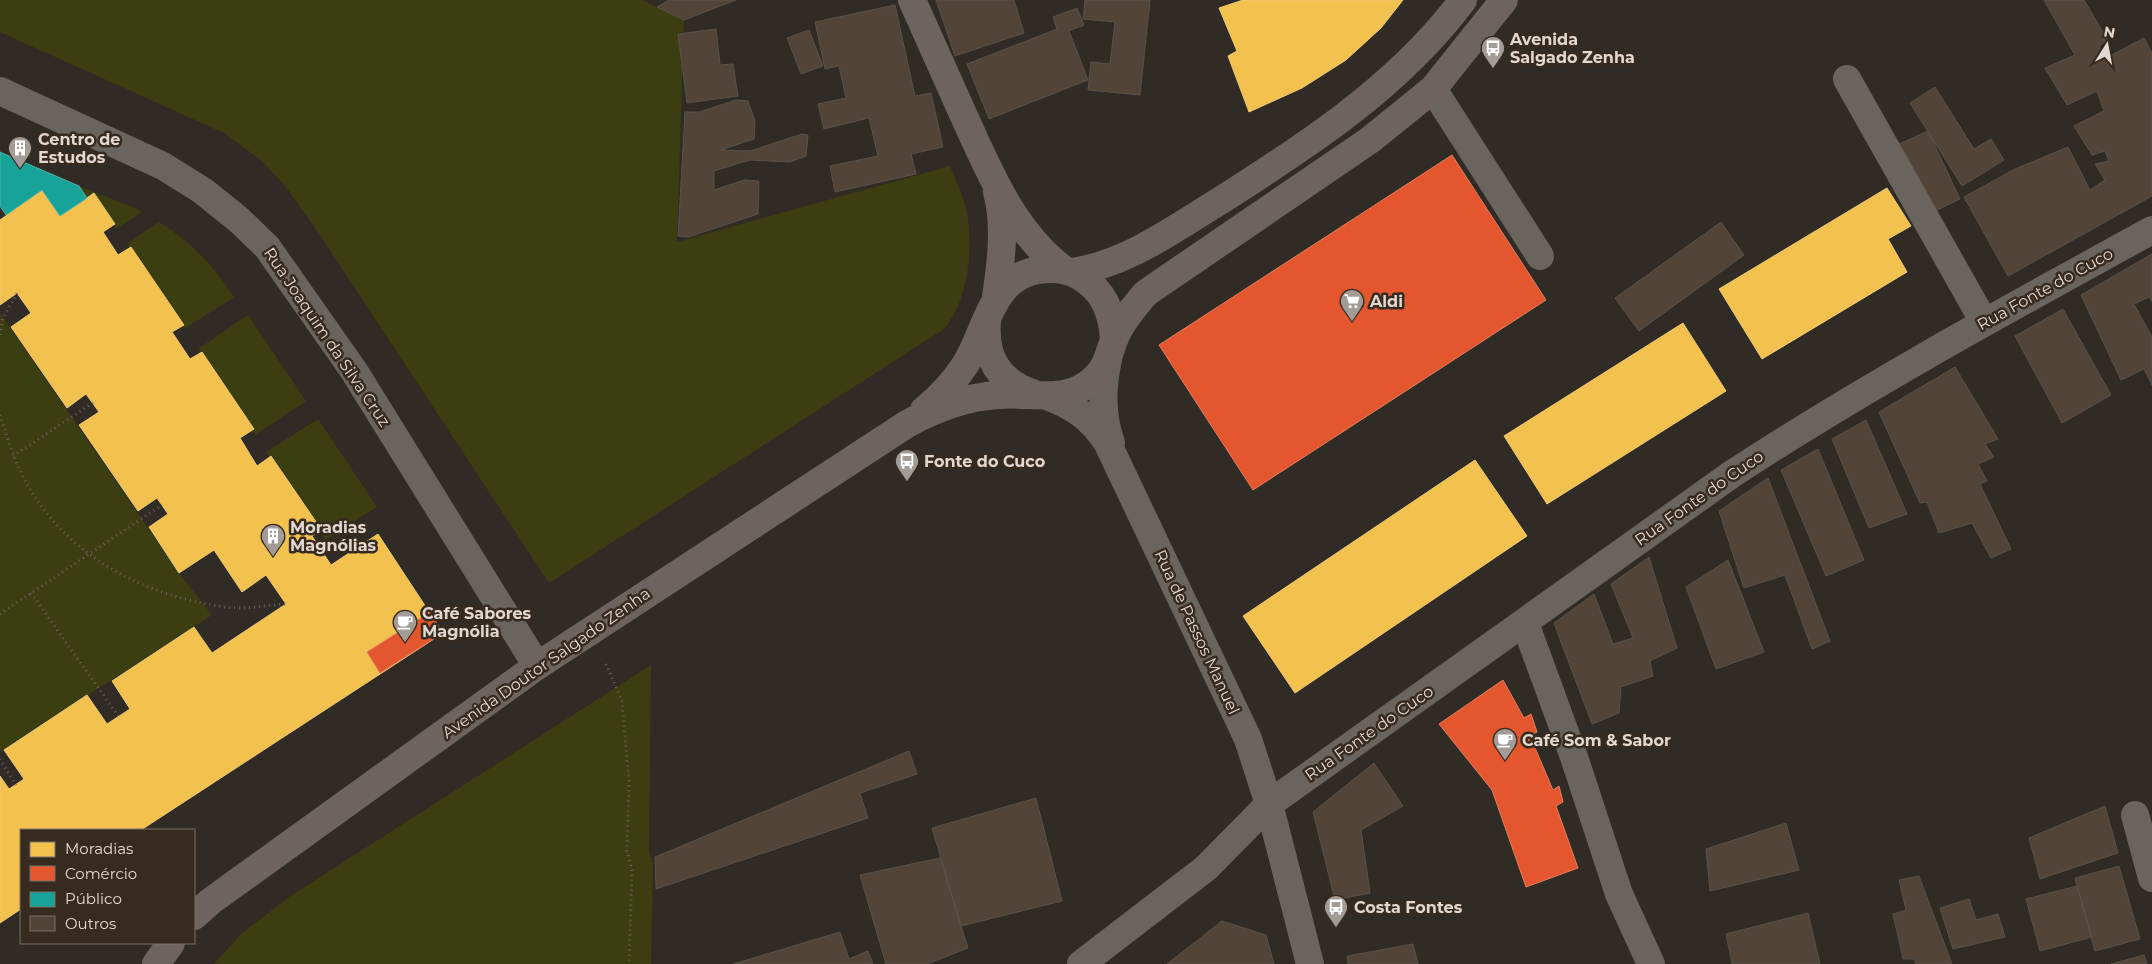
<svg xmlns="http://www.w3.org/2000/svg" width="2152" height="964" viewBox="0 0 2152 964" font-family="Montserrat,sans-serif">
	<rect width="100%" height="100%" fill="#312b25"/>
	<!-- green -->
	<path fill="#3b3e10" d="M0 0H642L684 20 677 242 950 166C956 181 964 197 967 213 973 248 969 294 948 324 945 329 938 333 933 336L549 583 316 229 286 187 262 161 224 133 0 32Z
		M79 186 135 208 142 212 116 229 94 193 87 198Z
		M159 222C191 242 214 266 234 297L184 329 127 244Z
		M0 313 179 573 212 615 0 752Z
		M248 315 306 401 255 435 251 430 253 428 202 352 198 349Z
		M318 419 377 507 325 540 319 531 321 529 272 456 270 457 266 452Z
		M651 665 649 852 653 863 651 964H214L241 934 289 897Z"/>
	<!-- homes -->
	<path fill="#f2c14e" stroke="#edc875" d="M1243 0H1403L1381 28 1346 60 1302 88 1249 112 1228 56 1237 51 1219 8Z
		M1887 188 1911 226 1888 239 1907 272 1762 359 1719 289Z
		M42 190 60 216 94 193 115 224 103 232 118 255 131 247 184 325 172 332 190 359 202 352 254 429 240 438 257 466 271 456 321 529 312 536 331 565 378 534 443 633 141 830H21V909L0 923V776L9 789 24 779 4 750 87 695 107 724 130 709 112 681 194 627 212 653 286 604 266 575 242 592 214 550 179 573 149 527 168 514 157 498 138 511 79 425 99 412 86 394 67 408 11 327 31 313 17 293 0 305V220Z
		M1683 323 1726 391 1547 504 1504 436Z
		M1475 460 1527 536 1295 693 1243 616Z"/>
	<!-- shops -->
	<path fill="#e4572e" stroke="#e37e5f" d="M1452 155 1546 300 1253 490 1159 345Z
		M430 612 443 633 380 673 367 652Z
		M1503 680 1524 718 1531 714 1537 732 1530 736 1553 790 1559 786 1563 802 1556 806 1578 868 1526 887 1492 790 1439 724Z"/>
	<!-- public -->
	<path fill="#17a398" stroke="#54b3a9" d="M0 152 79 186 87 198 60 216 42 190 6 215 0 206Z"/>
	<!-- building -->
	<path fill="#524537" stroke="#58524c" d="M669 0H736L684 20 657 7Z
		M936 0H1014L1024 33 955 56Z
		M1085 0H1150L1140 95 1088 90 1091 62 1110 64 1115 22 1083 19Z
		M2044 0H2084L2107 39 2099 47 2106 58 2144 38 2152 53V196L2008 276 1964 197 2015 169 2068 147 2090 190 2105 180 2095 164 2109 161 2105 151 2092 155 2074 126 2104 111 2097 91 2067 105 2045 68 2075 55Z
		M895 5 915 96 931 93 943 147 911 154 916 174 835 192 830 166 878 156 869 118 824 129 818 104 846 98 839 66 825 69 815 22Z
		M1077 8 1084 25 1069 31 1088 80 989 119 967 64 1057 29 1053 17Z
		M716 29 720 65 733 64 738 96 687 103 678 34Z
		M809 30 823 66 801 74 787 38Z
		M1935 87 1974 149 1991 139 2004 160 1962 186 1910 103Z
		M736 100 748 101 755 121 754 139 721 150 750 151 802 134 808 135 806 156 790 162 750 160 714 171V190L744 180 759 181 758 214 688 237 678 236 685 112H699Z
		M1928 131 1960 199 1931 213 1899 144Z
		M1721 222 1744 255 1639 331 1615 298Z
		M2152 254V302L2149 297 2134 304 2152 337V385L2144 369 2121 380 2081 295Z
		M2063 309 2111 395 2062 423 2015 336Z
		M1955 367 1998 439 1985 444 1994 457 1978 464 1987 481 1980 484 2011 549 1991 558 1972 523 1939 533 1927 502 1920 503 1879 412Z
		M1866 420 1907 514 1869 528 1832 439Z
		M1818 449 1864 560 1826 576 1781 470Z
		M1768 478 1830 641 1812 649 1785 575 1744 588 1719 511Z
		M1649 557 1677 648 1650 661 1653 676 1621 687 1619 713 1592 724 1554 623 1594 594 1613 644 1633 638 1611 584Z
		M1728 560 1764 652 1716 669 1686 587Z
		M909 751 917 774 860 793 868 818 656 889 655 857Z
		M1374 763 1403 806 1361 830 1370 893 1335 900 1313 812Z
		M1036 798 1062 901 961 926 932 828Z
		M2105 806 2118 853 2040 879 2029 838Z
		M1786 823 1799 870 1710 891 1706 849Z
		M940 858 968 948 927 964H886L860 875Z
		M2119 866 2140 939 2095 951 2075 878Z
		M1919 876 1952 964H1916L1914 959H1903L1893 914 1906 910 1899 880Z
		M2077 886 2092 937 2040 951 2026 899Z
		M1969 899 1976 920 1998 914 2005 937 1953 949 1940 908Z
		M1808 913 1820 964H1732L1726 934Z
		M1222 921 1266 935 1274 964H1167Z
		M840 932 849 959 868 951 873 964H733Z
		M1413 944 1418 964H1348L1347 956Z
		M2144 955 2147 964H2111Z"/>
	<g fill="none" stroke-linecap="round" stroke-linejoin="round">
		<!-- path -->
		<path stroke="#68625e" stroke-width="3" stroke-dasharray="1 4" stroke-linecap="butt" d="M0 335 3 318 17 293
			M0 415C8 440 16 466 30 489 72 559 146 596 225 607 244 610 267 605 286 604
			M13 456 93 403
			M31 593 119 717
			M0 614 162 505
			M606 664 622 701 629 782 627 851 632 869 629 964
			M0 759 16 785"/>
		<!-- minor -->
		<path stroke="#6a645f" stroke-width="28" d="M1847 79 1984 322
			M1433 89 1540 256
			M0 91 163 166 203 191 239 220 267 247 354 371 537 666
			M1108 359C1102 388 1101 414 1111 443
			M1047 396C1074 406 1091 418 1107 442L1248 739 1269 804 1310 964
			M1525 623 1574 757 1619 894 1651 964
			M2135 815 2152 878
			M1081 964 1206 868 1269 804 1732 474C1868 385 2010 308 2152 230"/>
		<!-- major -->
		<path stroke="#6d645f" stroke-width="28" d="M912 0C929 38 946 76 963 114 989 171 1014 234 1066 271
			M1072 272C1126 264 1169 232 1215 204 1305 147 1398 87 1463 0
			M996 297C1001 263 1006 225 997 192
			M987 321C984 359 999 382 1035 394
			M924 410C940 397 954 382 965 365 987 330 991 277 1039 270 1053 268 1067 269 1079 276 1104 290 1112 312 1114 339
			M194 916 211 901 537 666 907 424C936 408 965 397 998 395 1032 392 1069 405 1096 377 1107 366 1109 353 1114 340 1121 322 1134 307 1146 293L1370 140 1433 89 1504 0
			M156 964 171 943"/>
	</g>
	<!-- icons -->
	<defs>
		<g id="bus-pin" transform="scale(1.25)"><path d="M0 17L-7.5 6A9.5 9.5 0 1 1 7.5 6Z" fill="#a39b95" stroke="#372a1f"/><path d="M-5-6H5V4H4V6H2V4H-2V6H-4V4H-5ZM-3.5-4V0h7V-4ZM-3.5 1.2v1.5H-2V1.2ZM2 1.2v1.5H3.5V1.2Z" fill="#fff"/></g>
		<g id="building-pin" transform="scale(1.25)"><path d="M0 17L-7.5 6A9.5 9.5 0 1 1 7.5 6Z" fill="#a39b95" stroke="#372a1f"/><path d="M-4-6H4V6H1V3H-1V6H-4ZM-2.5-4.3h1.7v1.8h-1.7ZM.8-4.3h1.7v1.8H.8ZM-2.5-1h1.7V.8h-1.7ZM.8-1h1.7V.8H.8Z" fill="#fff"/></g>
		<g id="supermarket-pin" transform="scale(1.25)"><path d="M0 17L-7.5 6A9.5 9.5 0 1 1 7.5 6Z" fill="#a39b95" stroke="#372a1f"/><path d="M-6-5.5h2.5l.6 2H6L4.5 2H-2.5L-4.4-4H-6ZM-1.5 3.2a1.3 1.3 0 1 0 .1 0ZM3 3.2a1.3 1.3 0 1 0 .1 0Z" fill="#fff"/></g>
		<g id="cafe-pin" transform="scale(1.25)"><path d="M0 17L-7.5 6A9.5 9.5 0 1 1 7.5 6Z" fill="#a39b95" stroke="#372a1f"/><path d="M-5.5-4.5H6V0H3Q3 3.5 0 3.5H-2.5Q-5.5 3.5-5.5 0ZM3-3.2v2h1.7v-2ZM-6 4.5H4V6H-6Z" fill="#fff"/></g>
	</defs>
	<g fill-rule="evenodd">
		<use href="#bus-pin" x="1493" y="48"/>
		<use href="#building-pin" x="20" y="148"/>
		<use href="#supermarket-pin" x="1352" y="301"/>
		<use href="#bus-pin" x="907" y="461"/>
		<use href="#building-pin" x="273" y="536"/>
		<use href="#cafe-pin" x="405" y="622"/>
		<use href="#cafe-pin" x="1505" y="740"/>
		<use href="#bus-pin" x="1336" y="907"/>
	</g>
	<g text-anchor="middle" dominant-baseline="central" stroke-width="5" stroke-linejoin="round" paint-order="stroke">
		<!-- poi labels -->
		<g font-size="16" font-weight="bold" fill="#e1d8d1" stroke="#372a1f" text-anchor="start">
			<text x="1510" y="39">Avenida<tspan x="1510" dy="18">Salgado Zenha</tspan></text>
			<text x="38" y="139">Centro de<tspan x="38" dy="18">Estudos</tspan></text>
			<text x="1370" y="301">Aldi</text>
			<text x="924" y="461">Fonte do Cuco</text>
			<text x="290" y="527">Moradias<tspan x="290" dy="18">Magnólias</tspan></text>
			<text x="422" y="613">Café Sabores<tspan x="422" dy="18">Magnólia</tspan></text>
			<text x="1522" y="740">Café Som &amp; Sabor</text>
			<text x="1354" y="907">Costa Fontes</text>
		</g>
		<!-- street labels -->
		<g font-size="16" fill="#e1d8d1" stroke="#372a1f">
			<text transform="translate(2045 289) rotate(-29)">Rua Fonte do Cuco</text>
			<text transform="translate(327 337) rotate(56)">Rua Joaquim da Silva Cruz</text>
			<text transform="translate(1699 498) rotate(-35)">Rua Fonte do Cuco</text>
			<text transform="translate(1197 632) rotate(65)">Rua de Passos Manuel</text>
			<text transform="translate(546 663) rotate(-35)">Avenida Doutor Salgado Zenha</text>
			<text transform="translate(1369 733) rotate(-35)">Rua Fonte do Cuco</text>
		</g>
	</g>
	<!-- legend -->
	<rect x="20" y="829" width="175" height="115" fill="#372a1f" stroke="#7b7066"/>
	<rect x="30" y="842" width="25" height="15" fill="#f2c14e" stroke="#7b7066"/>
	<text x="65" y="854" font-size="15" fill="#e1d8d1">Moradias</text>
	<rect x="30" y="866" width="25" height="15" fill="#e4572e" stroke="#7b7066"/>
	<text x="65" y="879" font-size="15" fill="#e1d8d1">Comércio</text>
	<rect x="30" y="892" width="25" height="15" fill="#17a398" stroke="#7b7066"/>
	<text x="65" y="904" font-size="15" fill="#e1d8d1">Público</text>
	<rect x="30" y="916" width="25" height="15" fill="#524537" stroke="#7b7066"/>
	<text x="65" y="929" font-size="15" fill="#e1d8d1">Outros</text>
	<!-- north arrow -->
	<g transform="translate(2107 45) rotate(11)" stroke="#372a1f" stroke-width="4" paint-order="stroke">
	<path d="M0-4L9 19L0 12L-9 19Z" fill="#e1d8d1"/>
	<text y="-8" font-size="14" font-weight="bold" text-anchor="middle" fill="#e1d8d1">N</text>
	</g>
</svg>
